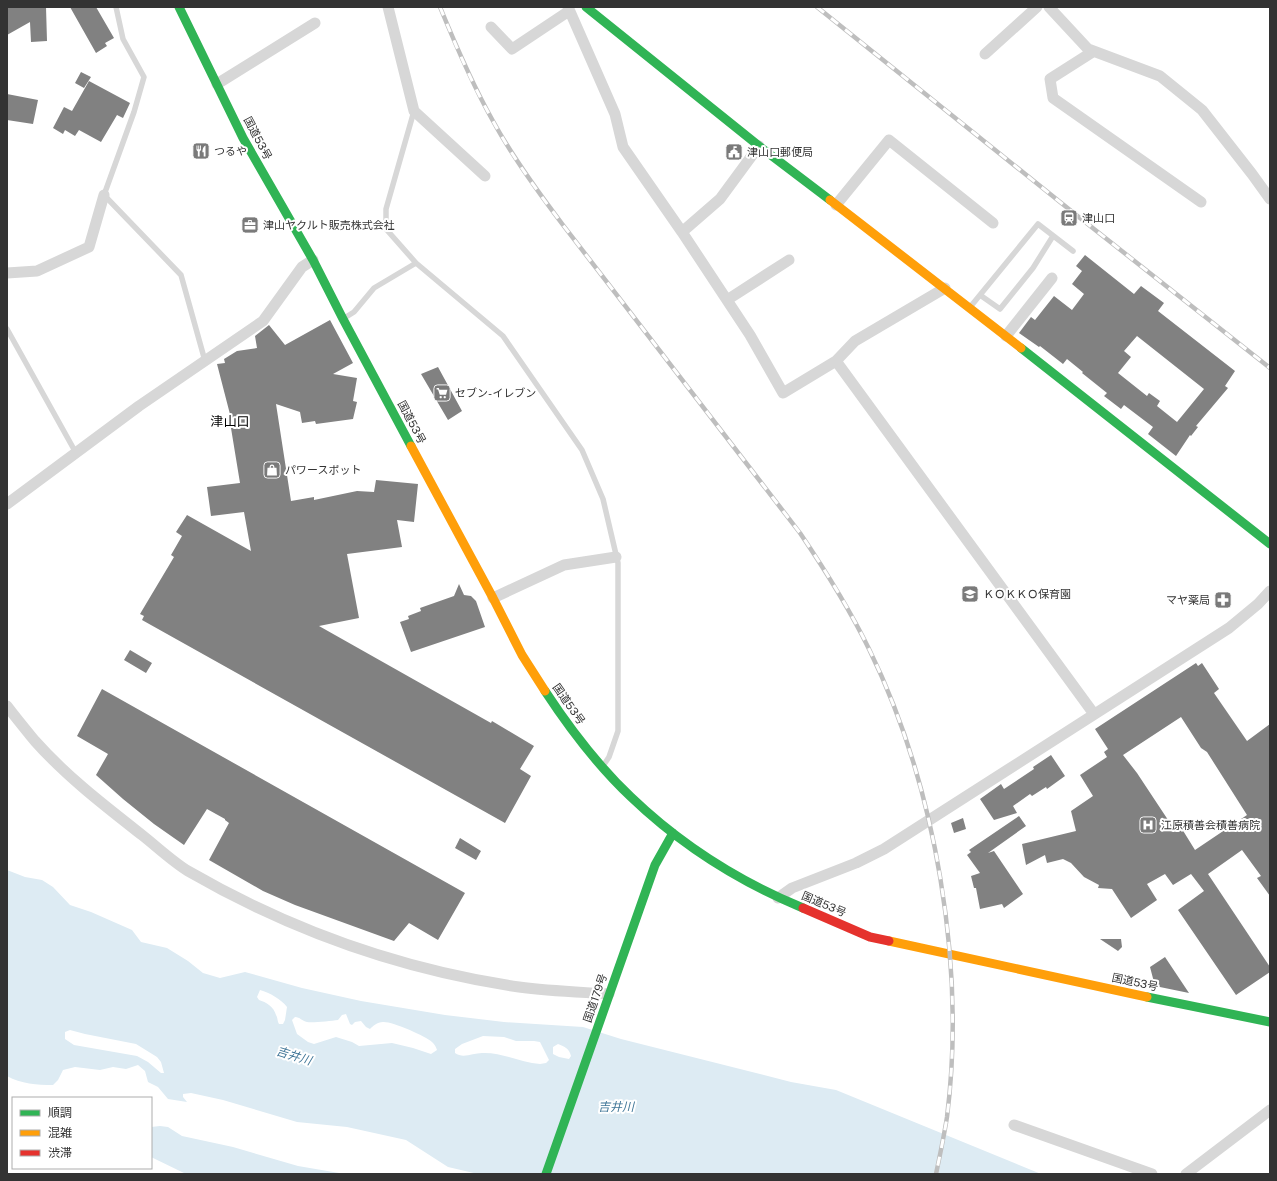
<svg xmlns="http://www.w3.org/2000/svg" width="1277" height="1181" viewBox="0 0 1277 1181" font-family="'Public Sans','Noto Sans JP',sans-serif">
	<rect width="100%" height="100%" fill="#fff"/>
	<!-- water -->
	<path fill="#ddebf3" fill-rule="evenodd" d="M7 870 25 877 42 880 53 887 70 905 91 912 132 930 141 942 167 948 188 961 203 973 220 978 245 972 302 988 361 1001 445 1015 504 1022 583 1027 621 1039 748 1071 791 1082 836 1090 1041 1174H478L448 1167 406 1140 347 1127 297 1122 223 1100 191 1093 183 1094V1097L187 1102 168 1099 158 1087 148 1082 145 1071 138 1065 126 1069 113 1067 100 1070 75 1067 63 1070 58 1080 53 1085C37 1085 21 1084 7 1076ZM260 990C270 993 281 999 287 1007L285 1020 283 1024H279C277 1021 278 1018 276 1015 274 1007 266 1002 259 1000L257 997ZM346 1014 350 1024 352 1025 355 1022 361 1021 366 1027 370 1029C373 1026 377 1022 383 1022 391 1021 426 1036 432 1042 435 1045 436 1047 437 1050L431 1054 413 1048 392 1043 359 1046 352 1042 336 1037 314 1044 308 1042 297 1034 292 1020 295 1017C300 1017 302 1021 307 1022 312 1023 331 1021 338 1020L342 1015ZM70 1030 85 1034 136 1044 157 1057 161 1062 164 1073H161L148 1062 137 1056 74 1045 65 1039V1032ZM483 1036 504 1037 516 1041H534L540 1042 549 1060 546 1063 540 1064C521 1063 502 1052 482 1053 473 1053 463 1059 455 1053V1049L462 1044ZM558 1044C565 1047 569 1048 571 1056L569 1059 559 1057 553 1054V1047Z
		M160 1126 168 1127 182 1136 233 1147 298 1166 345 1174H186L151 1157V1127Z"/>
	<!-- building -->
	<path fill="#818181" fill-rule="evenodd" d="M7 7H46L47 41 31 42 30 22 7 35Z
		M70 7H96L114 38 105 43 107 46 96 53Z
		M81 72 91 77 84 88 75 83Z
		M89 81 130 103 123 118 117 115 101 142 79 130 75 136 65 130 63 134 53 128 64 107 72 111Z
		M7 94 38 100 33 124 7 120Z
		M1085 255 1134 294 1141 286 1164 303 1158 311 1235 371 1225 386 1228 388 1196 426 1198 427 1191 436 1190 435 1176 456 1148 434 1153 427 1124 405 1121 409 1104 396 1107 393 1082 373 1083 372 1067 359 1063 364 1040 346 1039 347 1019 333 1031 317 1035 320 1054 296 1072 310 1084 294 1072 284 1082 271 1076 266ZM1137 336 1204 389 1177 422 1157 406 1160 401 1149 393 1147 396 1118 373 1131 357 1124 351Z
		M330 320 353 363 333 374 357 378 353 401 357 402 353 419 316 424 315 421 302 423 300 412 276 404 291 501 314 497V500L357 491 374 492 376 480 418 484 414 522 397 520 402 547 347 554 359 618 319 626 491 723 492 721 534 746 520 769 531 776 505 823 142 620 144 616 140 614 174 557 171 555 182 536 176 532 187 515 251 551 244 512 211 516 207 487 240 483 230 422H232L217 364 225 363 224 359 237 351 257 348 255 336 269 325 285 345Z
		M438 367 462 411 448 420 421 374Z
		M459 584 464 595 471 596 476 601 485 627 411 652 400 622 409 619 408 616 421 611 420 608 454 596Z
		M130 650 152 663 146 673 124 660Z
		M1196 663 1198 666 1202 663 1219 689 1214 693 1247 741 1270 724V896L1257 878 1261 876 1242 850 1208 874 1270 967V972L1236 995 1178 910 1204 891 1191 874 1173 885 1165 874 1147 884 1157 900 1131 918 1112 889 1098 888 1099 885 1084 877 1071 863 1063 859 1047 863 1045 855 1026 865 1022 844 1076 831 1071 811 1093 796 1080 775 1107 757 1104 752 1108 749 1095 729ZM1181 717 1201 748 1207 752 1247 815 1195 850 1182 829 1176 832 1137 773 1123 755Z
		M102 689 465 893 438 940 409 923 394 941 295 905 263 891 209 860 229 823 225 820V819L207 809 184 845 154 824 123 799 96 775 108 754 77 736Z
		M1051 755 1065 776 1047 789 1046 787 1032 796 1030 794 1013 806 1017 813 994 820 980 799 1001 784 1004 789 1034 769 1033 767Z
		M1019 816 1026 826 988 853 994 851 1023 894 1004 908 1002 904 980 909 976 888H974L971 876 980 873 967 855 971 852 969 850Z
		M963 818 966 829 954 833 951 823Z
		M460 838 481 851 476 860 455 848Z
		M1100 939H1121L1122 947 1118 951Z
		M1165 957 1189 993 1155 986 1150 967Z"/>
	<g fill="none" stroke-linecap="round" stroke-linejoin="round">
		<!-- lane -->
		<path stroke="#d7d7d7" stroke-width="5.5" d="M116 7 123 39 144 77 134 112 104 195 181 275 205 361
			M414 111 386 209V229L416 263
			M980 295 1000 309 1033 268 1053 236
			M971 306 1038 224 1073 251
			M346 317 354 312 374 288 416 263 503 336 582 450 603 499 618 563V731L609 757 605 763
			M7 329 76 453"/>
		<!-- street -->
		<path stroke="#d7d7d7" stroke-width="11" d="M388 7 414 111 485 176
			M568 7 615 114 623 147 682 232
			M1049 7 1088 49 1160 76 1202 110 1252 174 1270 199
			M491 27 512 49 569 11
			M1094 51 1050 79 1053 98 1201 202
			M985 54 1037 7
			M217 84 315 23
			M759 146 720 199 682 232 750 335 783 393 836 361 855 341 945 288
			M836 205 889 140 993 223
			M7 273 37 271 89 247 104 195
			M727 300 789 260
			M1006 336 1052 278
			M836 361 1094 714
			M7 504 139 406 263 321 302 267 313 260
			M493 598 564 565 616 557
			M7 706C16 718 26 730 35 741 66 776 105 806 142 835 156 846 173 862 188 871 290 930 403 970 519 987 549 991 579 992 609 994
			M778 898 792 888 856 863 884 849 1229 628 1258 604 1270 591
			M1014 1125 1152 1174
			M1186 1174 1270 1110"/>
		<!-- fast -->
		<path stroke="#30b455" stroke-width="9" d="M179 7 243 138 313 260 343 319 411 446
			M586 7 759 146 830 200
			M1021 348 1270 544
			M545 691C570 729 598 766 631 797 680 844 740 882 803 908
			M1147 997 1270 1022
			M546 1174 655 865 673 833"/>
		<!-- slow -->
		<path stroke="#ff9f0a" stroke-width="9" d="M830 200 1021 348
			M411 446 493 598 522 655 545 691
			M889 941 1147 997"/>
		<!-- jam -->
		<path stroke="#e5322d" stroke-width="9" d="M803 908 870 937 889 941"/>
		<!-- rail casing -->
		<g stroke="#bebebe" stroke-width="4.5">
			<path id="rail" d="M440 7C456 46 472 84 493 121 513 158 538 192 563 225L800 533C825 570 849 608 869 649 936 786 966 966 947 1117 944 1136 940 1155 936 1174
				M817 7 1075 214 1270 368"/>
		</g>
		<!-- rail -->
		<use href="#rail" stroke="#fff" stroke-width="3" stroke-dasharray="9" stroke-linecap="butt"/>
	</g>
	<!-- icons -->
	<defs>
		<g id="restaurant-square" transform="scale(0.9)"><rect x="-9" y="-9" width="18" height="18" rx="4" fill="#7a7a7a" stroke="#fff"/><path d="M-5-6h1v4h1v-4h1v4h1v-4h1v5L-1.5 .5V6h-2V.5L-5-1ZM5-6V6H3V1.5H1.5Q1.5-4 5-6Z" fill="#fff"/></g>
		<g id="civic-square" transform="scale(0.9)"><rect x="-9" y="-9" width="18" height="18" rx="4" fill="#7a7a7a" stroke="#fff"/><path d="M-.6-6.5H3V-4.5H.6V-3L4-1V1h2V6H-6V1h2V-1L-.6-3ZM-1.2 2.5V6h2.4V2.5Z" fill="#fff"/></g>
		<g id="station-square" transform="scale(0.9)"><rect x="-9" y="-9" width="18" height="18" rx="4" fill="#7a7a7a" stroke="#fff"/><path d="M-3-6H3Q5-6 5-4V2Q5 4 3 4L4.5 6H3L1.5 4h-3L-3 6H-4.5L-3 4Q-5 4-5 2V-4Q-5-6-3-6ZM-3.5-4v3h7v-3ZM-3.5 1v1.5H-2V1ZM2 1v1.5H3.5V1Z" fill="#fff"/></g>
		<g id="office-square" transform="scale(0.9)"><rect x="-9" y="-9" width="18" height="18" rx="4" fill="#7a7a7a" stroke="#fff"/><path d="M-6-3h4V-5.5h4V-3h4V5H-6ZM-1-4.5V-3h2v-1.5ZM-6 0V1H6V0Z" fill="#fff"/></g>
		<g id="supermarket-square" transform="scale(0.9)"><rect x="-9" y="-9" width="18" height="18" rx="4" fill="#7a7a7a" stroke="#fff"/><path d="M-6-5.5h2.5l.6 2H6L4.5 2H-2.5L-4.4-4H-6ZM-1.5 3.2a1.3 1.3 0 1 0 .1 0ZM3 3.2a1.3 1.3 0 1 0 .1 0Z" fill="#fff"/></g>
		<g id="shop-square" transform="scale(0.9)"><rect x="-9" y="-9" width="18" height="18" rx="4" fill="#7a7a7a" stroke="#fff"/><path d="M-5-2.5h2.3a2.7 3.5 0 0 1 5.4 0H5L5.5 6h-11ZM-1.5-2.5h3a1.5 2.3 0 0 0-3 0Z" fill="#fff"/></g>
		<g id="school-square" transform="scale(0.9)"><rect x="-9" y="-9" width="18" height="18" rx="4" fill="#7a7a7a" stroke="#fff"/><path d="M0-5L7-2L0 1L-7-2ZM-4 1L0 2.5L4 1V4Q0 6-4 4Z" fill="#fff"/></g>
		<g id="pharmacy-square" transform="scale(0.9)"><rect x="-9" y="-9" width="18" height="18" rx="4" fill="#7a7a7a" stroke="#fff"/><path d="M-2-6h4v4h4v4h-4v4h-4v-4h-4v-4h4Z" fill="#fff"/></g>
		<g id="hospital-square" transform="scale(0.9)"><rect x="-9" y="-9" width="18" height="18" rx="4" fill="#7a7a7a" stroke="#fff"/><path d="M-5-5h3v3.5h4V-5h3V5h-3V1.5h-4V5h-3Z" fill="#fff"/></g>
	</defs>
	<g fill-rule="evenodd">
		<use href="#restaurant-square" x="201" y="151"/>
		<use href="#civic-square" x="734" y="152"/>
		<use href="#station-square" x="1069" y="218"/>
		<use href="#office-square" x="250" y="225"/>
		<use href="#supermarket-square" x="442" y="393"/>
		<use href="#shop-square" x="272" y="470"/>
		<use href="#school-square" x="970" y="594"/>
		<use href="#pharmacy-square" x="1223" y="600"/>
		<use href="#hospital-square" x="1148" y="825"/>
	</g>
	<g text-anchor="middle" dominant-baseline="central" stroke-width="4" stroke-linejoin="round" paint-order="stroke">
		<!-- street labels -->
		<g font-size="11" fill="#333" stroke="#fff">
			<text transform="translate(258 138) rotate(62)">国道53号</text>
			<text transform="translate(412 422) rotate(62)">国道53号</text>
			<text transform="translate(569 704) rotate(55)">国道53号</text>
			<text transform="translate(824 904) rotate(23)">国道53号</text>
			<text transform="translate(1135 982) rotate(12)">国道53号</text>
			<text transform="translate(595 998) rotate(-71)">国道179号</text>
		</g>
		<!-- poi labels -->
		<g font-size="11" fill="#333" stroke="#fff" text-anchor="start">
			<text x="214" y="151">つるや</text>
			<text x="747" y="152">津山口郵便局</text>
			<text x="1082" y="218">津山口</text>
			<text x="263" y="225">津山ヤクルト販売株式会社</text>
			<text x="455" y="393">セブン-イレブン</text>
			<text x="285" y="470">パワースポット</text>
			<text x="983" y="594">ＫＯＫＫＯ保育園</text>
			<text x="1210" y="600" text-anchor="end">マヤ薬局</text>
			<text x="1161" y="825">江原積善会積善病院</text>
		</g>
		<!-- water labels -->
		<g font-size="12" font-style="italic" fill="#3f7597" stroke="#fff">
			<text transform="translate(294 1056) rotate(17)">吉井川</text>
			<text x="616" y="1107">吉井川</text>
		</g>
		<!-- quarter labels -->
		<g font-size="13" fill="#000" stroke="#fff">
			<text x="230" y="421">津山口</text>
		</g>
	</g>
	<!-- border -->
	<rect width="1277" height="1181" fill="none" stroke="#333333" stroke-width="16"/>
	<!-- legend -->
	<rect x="12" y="1097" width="140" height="72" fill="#ffffff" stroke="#adadad"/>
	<rect x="20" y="1110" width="20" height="6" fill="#30b455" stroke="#adadad"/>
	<text x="48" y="1117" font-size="12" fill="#333333">順調</text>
	<rect x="20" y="1130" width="20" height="6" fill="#ff9f0a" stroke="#adadad"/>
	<text x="48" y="1137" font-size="12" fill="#333333">混雑</text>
	<rect x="20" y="1150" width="20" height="6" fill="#e5322d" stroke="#adadad"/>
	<text x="48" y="1157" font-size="12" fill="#333333">渋滞</text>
</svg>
